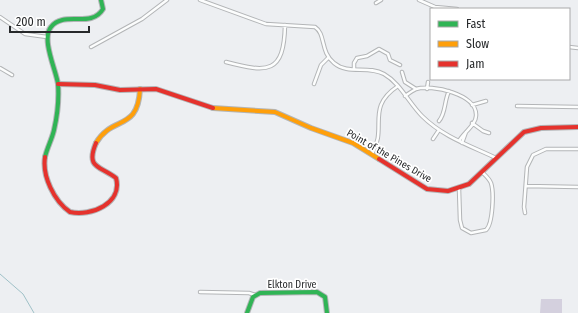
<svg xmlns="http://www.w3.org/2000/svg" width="578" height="313" viewBox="0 0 578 313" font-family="'Fira Sans Condensed',sans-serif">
	<rect width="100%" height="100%" fill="#edeff2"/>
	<!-- green -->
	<path fill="#d4d0de" d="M541 299H562V313H540Z"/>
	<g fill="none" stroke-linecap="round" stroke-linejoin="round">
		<!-- stream -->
		<path stroke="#9fc0c7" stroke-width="1" d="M0 274 23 294 34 313"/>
		<!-- street casing -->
		<g stroke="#b3b5b7" stroke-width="4.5">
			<path id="street" d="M200 0 266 24 315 27C326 34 320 52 334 63 348 75 368 65 384 74 400 83 409 103 422 116 443 137 471 146 496 158
				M419 0 435 7 457 9
				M376 3 381 0
				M0 17 25 34 47 37
				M91 47 142 19 167 0
				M569 47 578 48
				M226 62C268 73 284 74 285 25
				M0 68 12 75
				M354 69V63L357 58 367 56 379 49 388 54 390 60 400 65
				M402 72 405 82 416 89
				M314 84 321 65 328 58
				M427 89 428 82
				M405 96C408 94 412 91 416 89 431 84 478 94 476 116 476 125 463 133 459 141
				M472 105 486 101
				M517 106 578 107
				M439 121C446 113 444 101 449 91
				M472 123 483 131 489 133
				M433 139 439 130
				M462 143 466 132
				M372 154C388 127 365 108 398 86
				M526 186 578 187
				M459 189 460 220 462 228 471 233 486 230C493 224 494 192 491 183 489 178 485 175 482 172
				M525 213 524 207 527 167 533 155 546 149H578
				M200 292 249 293 255 295"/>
		</g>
		<!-- fast casing -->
		<g stroke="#b3b5b7" stroke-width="6">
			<path id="fast" d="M45 157C47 148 52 139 54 130 57 117 59 98 58 84 56 70 41 39 51 27 64 10 91 29 103 9L101 0
				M247 313 253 297 260 293 317 292 325 297 327 313"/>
		</g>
		<!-- slow casing -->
		<g stroke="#b3b5b7" stroke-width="6">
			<path id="slow" d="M213 108 275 112 311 128 353 143 379 159
				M96 143C112 115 138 132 140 89"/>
		</g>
		<!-- jam casing -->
		<g stroke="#b3b5b7" stroke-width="6">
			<path id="jam" d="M58 84 95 85 120 90 156 89 213 108
				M45 157C42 176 54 201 70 212 91 217 123 203 116 178 101 166 85 169 96 143
				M379 159 427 189 448 191 469 184 524 132 541 128 578 127"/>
		</g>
		<!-- street -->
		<use href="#street" stroke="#fcfdfd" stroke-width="2.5"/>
		<!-- fast -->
		<use href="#fast" stroke="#30b455" stroke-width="4"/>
		<!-- slow -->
		<use href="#slow" stroke="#ff9f0a" stroke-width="4"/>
		<!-- jam -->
		<use href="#jam" stroke="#e5322d" stroke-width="4"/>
	</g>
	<g text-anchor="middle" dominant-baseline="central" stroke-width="3.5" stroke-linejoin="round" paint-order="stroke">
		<!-- street labels -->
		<g font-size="10" fill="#27292b" stroke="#fff">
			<text transform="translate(389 156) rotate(30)">Point of the Pines Drive</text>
			<text x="292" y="285">Elkton Drive</text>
		</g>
	</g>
	<!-- legend -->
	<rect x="430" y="8" width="140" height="72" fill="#ffffff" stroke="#a9a9aa"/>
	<rect x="438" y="21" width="20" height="6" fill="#30b455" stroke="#a9a9aa"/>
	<text x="466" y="28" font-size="12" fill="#27292b">Fast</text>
	<rect x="438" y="41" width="20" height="6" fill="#ff9f0a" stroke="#a9a9aa"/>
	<text x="466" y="48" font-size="12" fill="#27292b">Slow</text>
	<rect x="438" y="61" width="20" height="6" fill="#e5322d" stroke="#a9a9aa"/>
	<text x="466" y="68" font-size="12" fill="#27292b">Jam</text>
	<!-- scale -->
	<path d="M10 26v6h79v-6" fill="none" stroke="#27292b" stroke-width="2"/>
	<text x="16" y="26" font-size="12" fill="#27292b" stroke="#ffffff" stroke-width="3" paint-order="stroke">200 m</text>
</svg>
